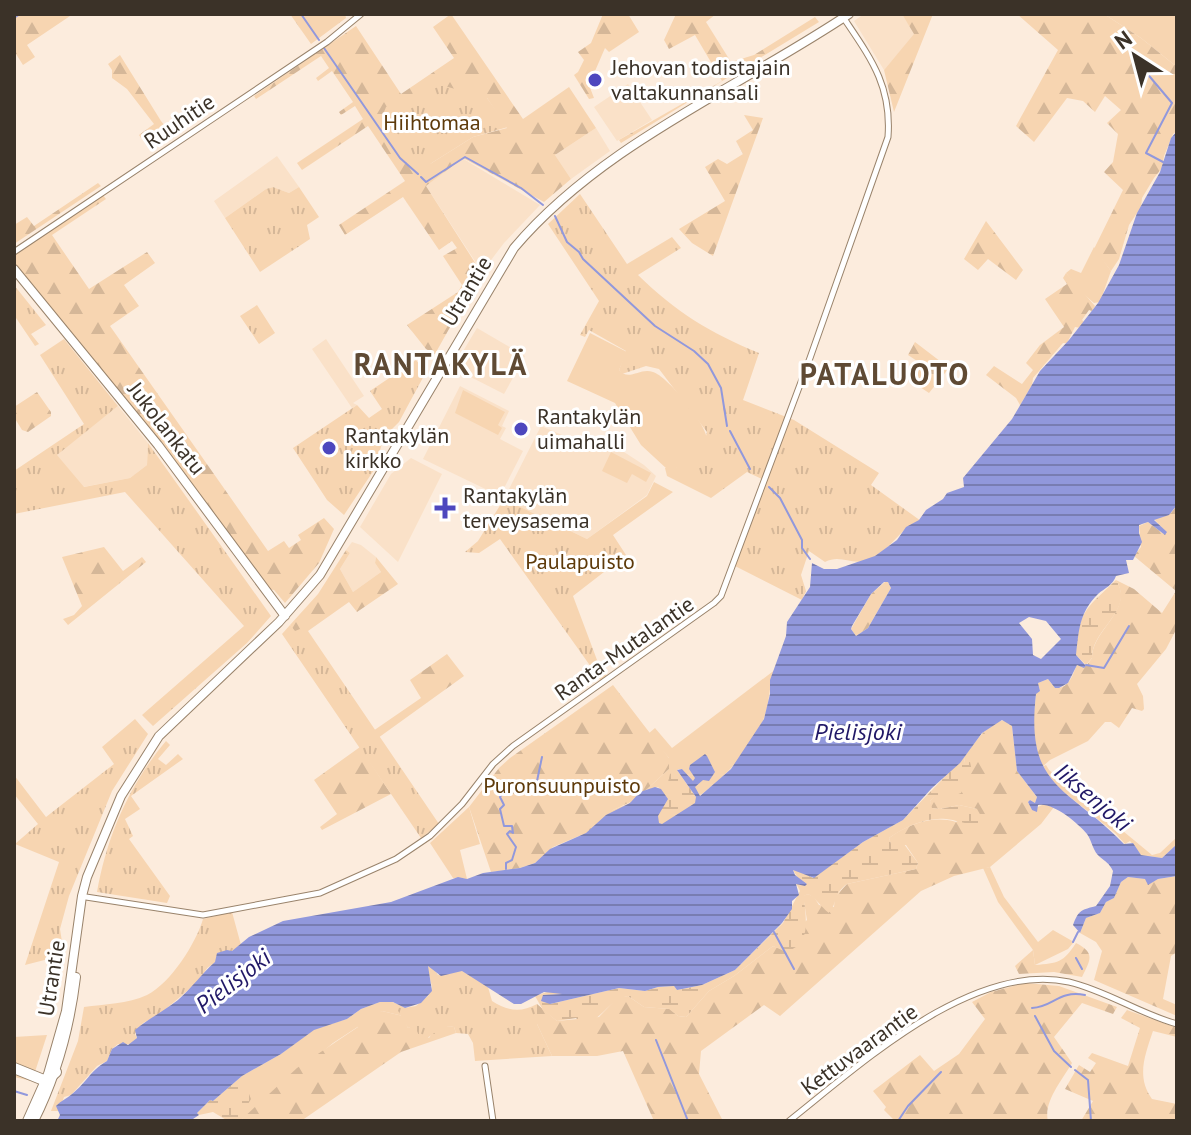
<svg xmlns="http://www.w3.org/2000/svg" width="1191" height="1135" viewBox="0 0 1191 1135" font-family="'PT Sans',sans-serif">
	<defs>
		<pattern id="forest-firs" width="22" height="20" patternUnits="userSpaceOnUse" patternTransform="scale(2)"><rect width="22" height="20" fill="#f7d5b1"/><path d="M5 1l3.5 6h-7zM16 11l3.5 6h-7z" fill="#d5b798"/></pattern>
		<pattern id="wetland-marsh" width="20" height="14" patternUnits="userSpaceOnUse" patternTransform="scale(2)"><rect width="20" height="14" fill="#f7d5b1"/><path d="M1 5h8M5 5V1M11 12h8M15 12V8" fill="none" stroke="#d5b798"/></pattern>
		<pattern id="park-tufts" width="24" height="20" patternUnits="userSpaceOnUse" patternTransform="scale(2)"><rect width="24" height="20" fill="#f7d5b1"/><path d="M3 7l-1-3M5 7V3M7 7l1-3M15 17l-1-3M17 17v-4M19 17l1-3" fill="none" stroke="#d5b798"/></pattern>
		<pattern id="water-rules" width="6" height="5" patternUnits="userSpaceOnUse" patternTransform="scale(2)"><rect width="6" height="5" fill="#9198dc"/><path d="M0 2.5h6" fill="none" stroke="#787db2"/></pattern>
	</defs>
	<rect width="100%" height="100%" fill="#fcecdd"/>
	<!-- built -->
	<path fill="#fae1c8" d="M864 14H902L915 34 884 70 854 21Z
		M628 84 652 120 617 141 594 107Z
		M596 128 610 151 571 179 555 155Z
		M277 156 299 187 289 193 273 187 266 189 225 218 214 201Z
		M462 158 540 205 504 243 482 272 426 186Z
		M477 328 525 356 504 394 453 368Z
		M326 339 364 396 353 403 357 405 352 408 312 349Z
		M460 386 509 411 502 426 506 428 500 439 523 451 500 496 423 459Z
		M118 406 148 443 147 465 130 478 83 487 56 455Z
		M541 426 581 443 604 439 644 465 656 476 647 495 587 539 504 499Z
		M411 458 442 474 398 562 360 527 391 474Z
		M352 542 361 545 376 557 375 563 381 572 353 592 340 569 350 553 346 550Z"/>
	<!-- green -->
	<path fill="#f7d5b1" d="M1104 14H1177V67L1141 38Z
		M1094 247 1111 271 1100 302 1094 303 1081 292 1066 273 1071 269 1081 273Z
		M590 333 627 352 619 370C629 382 640 367 653 372 667 376 706 423 707 439 707 445 705 450 701 455 692 465 681 468 667 469L641 445 615 403 567 381Z
		M463 390 505 412 498 425 502 428 498 435 455 413Z
		M611 452 651 473 646 482 632 474 627 483 602 471Z
		M776 669C769 683 770 697 766 712 756 745 727 776 699 796L682 769H678L667 796 658 787 646 790 669 769V758L648 734 655 728 672 748Z
		M1046 765 1049 770 1152 855 1160 853 1177 837V844L1162 858 1141 855 1130 841 1125 844 1115 833 1051 782 1042 767Z
		M469 807 480 844 460 850 467 879 453 878 430 843Z
		M990 867 1004 897 1038 942 1053 930 1074 942 1068 949 1035 965 1033 950 998 902 983 868Z
		M380 1002H393L403 1016 382 1011 333 1043 240 1121H233L242 1076 281 1054 314 1029 347 1019 361 1009Z
		M47 1035 32 1081 14 1077V1037Z"/>
	<!-- forest -->
	<path fill="url(#forest-firs)" fill-rule="evenodd" d="M14 14H73L27 45 35 57 23 65 16 54 14 55Z
		M290 14H345L346 18 311 44Z
		M451 14 523 119 569 87 596 128 555 155 571 179 544 202 463 158 426 186 481 272 435 354 426 349 407 325 458 292 462 285 443 256 457 248 452 241 439 250 403 197 345 235 339 225 405 181 368 126 302 170 297 163 363 119 355 106 341 115 339 112 353 102 332 71 318 81 316 78 329 68 321 56 256 99 254 96 356 26 401 94 454 58 433 27ZM487 98 507 128 473 137 430 164Z
		M603 14H628L639 32 609 52 605 48 589 85 594 98 589 99 574 75 578 72 584 60 578 52 591 43Z
		M676 14H716L706 22 731 62 754 55 815 17 819 22 621 143 619 140 722 81 695 35 669 49 664 40Z
		M902 14H933L894 112 884 70 914 34Z
		M1017 14H1104L1141 38 1177 67V131L1173 134 1164 156 1162 168 1154 178 1142 198 1141 207 1129 225 1119 259 1111 271 1094 249 1123 190 1104 172 1113 162 1118 134 1107 123 1121 110 1105 96 1095 112 1083 101 1067 98 1034 142 1016 126 1058 50Z
		M120 55 161 121 173 136 150 132 141 138 139 135 154 124 127 89 112 78V70L108 64Z
		M744 115 763 118 713 256 692 243 679 229 725 201 705 167 718 159 727 164 743 154 736 141 753 130Z
		M98 183 101 186 14 244V225L27 217 34 226Z
		M102 194 106 199 52 235 89 289 147 252 155 263 124 285 139 306 110 326 268 551 284 541 289 548 301 540 298 535 324 518 334 529 319 563 285 603 274 590 267 589 156 439 14 265V253Z
		M986 221 1023 270 1016 280 988 259 978 270 964 259Z
		M1066 273 1095 306 1092 311 1089 310 1082 320 1084 322 1081 328 1075 327 1067 343H1063L1033 378 1032 385 1020 405 1016 398 986 375 994 366 1022 384 1033 370 1026 363 1040 345 1064 327 1045 299 1067 284 1063 278Z
		M915 342 949 368 929 393 911 381 920 363 908 355Z
		M37 392 51 412V416L28 432 22 430 14 417V407Z
		M1177 505V628L1166 649 1137 684 1143 696 1144 709 1142 711 1132 708 1119 728 1111 722H1105L1088 741 1050 760 1042 767C1039 758 1035 749 1034 741 1031 727 1035 708 1036 693L1040 691 1038 683 1048 679 1055 688C1069 689 1072 676 1077 665L1086 666 1092 658C1092 629 1135 610 1116 580L1134 589 1162 613 1176 591 1134 556 1141 547 1139 526 1148 522 1165 535 1166 532 1154 519 1171 513Z
		M104 547 123 571 142 557 146 562 68 625 63 619 74 615 82 606 62 557Z
		M346 550 350 553 340 569 353 592 381 572 375 563 376 557 398 584 357 612 349 602 308 631 295 632 290 625 318 594Z
		M885 582H888L891 588 868 628 856 636 851 629 871 594Z
		M447 654 464 676 378 738 373 731 421 698 410 680Z
		M613 685 669 758V769L635 800 613 810 586 833 553 847 535 863 520 868 491 872 469 807 499 768 510 758Z
		M1006 720 1012 726 1017 771 1037 797 1035 803 1030 800 1028 802 1032 810 1044 804 1054 807 1041 824 990 867 954 876 921 891 780 1016 764 1005 701 1051 699 1074 723 1121H654L623 1051 597 1056H552L537 1024V1004L557 1021 599 1017 617 998 628 996 644 1007 670 1009 678 1016 686 1017 709 991 734 976 773 946 778 948 807 920 803 896 808 894 814 897 819 905 834 907 835 897 847 884 916 869 918 863 906 845H891L889 838C909 824 932 815 956 822L977 809 959 805 940 809 931 808 930 801 965 763 964 757C975 743 987 722 1006 720Z
		M360 747 391 794 322 830 320 827 337 814 314 780Z
		M1177 876V952L1171 956 1163 999 1177 1005V1016L1094 980 1102 951 1096 942 1080 933 1086 918 1100 913 1106 902 1114 898 1121 882 1128 877 1146 879 1148 884 1158 879Z
		M1076 943C1096 953 1090 960 1082 977L1054 972 1019 974 1015 966 1033 950 1035 965C1058 963 1063 963 1076 943Z
		M1025 983 1059 986 1117 1007 1113 1014 1082 1003 1054 1037 1072 1063C1063 1079 1043 1102 1048 1121H895L884 1110 886 1107 873 1091 920 1055 934 1071 959 1054 985 1019 972 1002 991 992Z
		M1127 1010 1177 1028V1037L1153 1031C1145 1055 1136 1077 1152 1099L1177 1104V1121H1081L1093 1101 1065 1089 1079 1065 1090 1072 1096 1063 1088 1058 1092 1053 1128 1066 1140 1028 1121 1018Z
		M382 1011 403 1016 408 1028 415 1025 429 1038C435 1028 442 1025 454 1027L456 1033 401 1052 301 1121H240L297 1068 358 1027 356 1019Z"/>
	<!-- wetland -->
	<path fill="url(#wetland-marsh)" d="M1116 580C1136 610 1091 629 1092 658L1086 665 1076 655C1079 610 1085 610 1116 580Z
		M964 757 965 763 970 762 972 771 961 793 953 796 934 797 930 801 932 808 940 809 959 805 977 809 981 816 980 823C967 826 958 820 946 819 926 817 905 827 889 838L891 844 901 840 918 863 916 869 847 884C833 894 838 902 829 913 821 907 816 898 808 894L804 896C805 918 813 943 786 952L773 946 734 976 709 991 686 1017 678 1016 669 1009 644 1007 628 996C609 999 602 1020 583 1025L576 1018 557 1021 543 1010 535 996 547 992H561L562 994 549 995 550 1004 619 988 645 991 658 987 674 986 677 990 702 985 735 970 783 923 800 891 796 883 802 885 793 870 796 869 813 878 863 842 903 820Z
		M677 770 696 797V803L661 827 575 839C589 832 598 819 611 811 618 807 627 806 634 800 647 789 649 786 666 790L670 774Z
		M242 1076 251 1099 238 1121H228L213 1112 199 1115 197 1113 210 1100 213 1101Z"/>
	<!-- park -->
	<path fill="url(#park-tufts)" d="M434 83 487 98 508 127 473 137 430 164 418 163 382 117 386 107Z
		M273 187 289 193 299 187 319 217 307 225 310 239 260 272 225 218 266 189Z
		M580 194 627 264 672 237 681 248 638 275C676 312 710 333 759 353L743 400 794 420 879 473 871 485 921 521C901 526 893 547 875 557 853 569 843 553 825 562L809 551 801 575 806 591 802 600 735 566 766 481 747 472 711 498 667 476 665 468C690 469 702 455 707 432L659 369 646 366 622 374 619 370 626 351 589 330 585 337 580 335 599 301 548 224Z
		M14 285 46 325 31 334 39 344 35 346 14 315Z
		M257 305 275 333 259 344 240 316Z
		M64 339 118 406 57 455 84 487 130 478 147 465 148 443 271 616 247 643 153 726 142 715 244 626 125 492 14 514V471L84 424 40 355Z
		M416 360 426 372 399 422 384 437 374 470 344 515 327 500 293 448 357 405 369 418 382 409 370 391Z
		M654 482 673 492 613 535 626 555 573 596 597 660 607 677 601 681 500 539 479 553 465 552 478 541 504 499 587 539 647 496Z
		M290 625 295 631 300 629 308 631 439 824 421 838 282 634Z
		M135 719 148 734 112 791 69 896 60 929 64 955 25 965 59 862 15 844 38 824 14 794V775L46 817 114 764 102 747Z
		M166 741 170 745 158 759 166 765 178 754 183 759 131 796 140 809 125 819 133 836 129 839 170 896 167 903 97 892C107 836 129 785 166 741Z
		M232 912 241 945 207 968 200 980 160 1014 143 1023 135 1034 137 1038 133 1044H118L112 1049 107 1061 97 1066 71 1095 64 1097 59 1111H51L78 1041 84 1007C104 1004 128 1004 147 995 171 983 196 943 203 919Z
		M427 966H431L438 975 462 970 488 987 492 1001C507 1011 521 1013 537 1004V1024L552 1056 475 1061 473 1043 468 1034 456 1033 454 1027C437 1025 435 1036 421 1041L415 1026 408 1028 393 1002 405 1008 416 1006 428 996 432 987Z"/>
	<!-- water -->
	<path fill="url(#water-rules)" fill-rule="evenodd" d="M1177 131V505L1169 515 1154 520 1167 532 1165 535 1148 522 1139 525V533L1142 542 1133 560H1126L1129 573 1116 576C1113 585 1105 588 1098 594 1079 613 1079 630 1076 655L1086 666 1084 668 1077 665 1068 683 1059 688H1055L1048 679 1038 683 1040 691 1036 694C1025 789 1068 786 1124 844L1133 843 1141 855 1162 858 1177 844V876L1158 879 1148 885 1145 879 1128 877 1121 882 1114 898 1106 902 1100 913 1086 918 1080 933 1073 925C1079 909 1082 910 1096 906L1110 886 1113 871C1109 863 1106 862 1100 857 1093 852 1092 841 1087 834 1078 823 1053 802 1038 805L1037 812 1032 810 1028 802 1030 800 1035 803 1037 797 1017 771 1012 726 1002 720 982 733 960 763 932 788 903 820 863 842 814 878 793 870 795 875 807 884 805 886 796 884 799 895 792 901V909L782 923 735 970 702 985 677 990 674 986 658 987 645 991 619 988 550 1004 541 1001 543 995 562 994 544 992 521 1004H514L462 971 441 976 428 966 432 991 421 1003 405 1008 393 1002H380L361 1009 347 1019 314 1030 281 1054 242 1076 213 1101 210 1100 197 1113 199 1115 190 1121H57L60 1115 56 1106C62 1100 66 1099 72 1094 87 1082 89 1072 107 1061L112 1049 123 1042 128 1045 137 1038 135 1030C148 1019 164 1011 178 1000 192 988 202 973 215 962L217 953 227 950 232 951 249 937 283 921 391 902 458 877 467 879 483 873 520 868 535 863 550 849 586 833 606 815 630 803 640 792 655 787 661 789 668 799 658 816 659 823 662 824 695 803 696 797 677 770 682 769 693 781 695 778 689 769 690 765 705 754 707 756 715 772 709 781 703 780 695 787 700 796 731 769 764 719 770 694V680L786 636 787 622 810 587 812 563 824 569H837L875 556 897 540 906 527 919 520 926 510 943 499 947 493 964 487 963 478 1012 419 1040 371 1069 340 1098 303 1119 265 1137 213 1160 172 1171 138ZM884 582H888L891 588 868 628 856 636 851 629 852 626 871 594ZM1029 617 1046 621 1061 639 1041 659 1033 655 1032 639 1019 623Z"/>
	<g fill="none" stroke-linecap="round" stroke-linejoin="round">
		<!-- stream -->
		<path stroke="#9198dc" stroke-width="2" d="M301 14 319 40
			M14 18 20 14
			M324 48 400 158 418 174
			M1134 58 1172 103 1146 153 1163 162
			M421 177 426 182 465 157 521 188 543 205
			M555 216 567 242 579 252 583 259 655 326 694 351 708 364 721 388 727 426
			M730 431 750 469
			M769 487 780 498 802 540V548L810 559
			M1086 665 1104 668 1129 626
			M506 869V863L512 860 516 847 507 834 510 831 513 833 512 826H504L500 809 504 805 500 797 509 784 524 790 537 781 542 757
			M774 932 794 969
			M1073 942 1078 932
			M1076 958 1082 969
			M1032 1008C1054 1007 1058 990 1085 995
			M1035 1016 1054 1051 1071 1067
			M656 1040 688 1121
			M1075 1070 1088 1080 1091 1121
			M14 1091 27 1095
			M898 1121 908 1106 941 1072"/>
		<!-- minor casing -->
		<g stroke="#99836b" stroke-width="7">
			<path id="minor" d="M14 252 327 42 361 14
				M86 897 203 915 320 893 396 859 430 836 462 804 493 764 513 746 714 603 721 596 810 358 888 137C892 84 869 56 841 14
				M485 1066 493 1121
				M789 1121C860 1065 972 961 1069 982 1107 991 1140 1014 1177 1024"/>
		</g>
		<!-- major casing -->
		<g stroke="#99836b" stroke-width="10">
			<path id="major" d="M14 269 158 445 285 616
				M27 1121 48 1074 66 1011 82 896 87 877 121 796 159 736 279 622 320 575 514 248C602 144 737 89 849 14
				M34 1121C57 1075 70 1027 76 977"/>
		</g>
		<!-- highway casing -->
		<g stroke="#99836b" stroke-width="12">
			<path id="highway" d="M14 1068 46 1081 56 1072"/>
		</g>
		<!-- minor -->
		<use href="#minor" stroke="#fff" stroke-width="5"/>
		<!-- major -->
		<use href="#major" stroke="#fff" stroke-width="8"/>
		<!-- highway -->
		<use href="#highway" stroke="#fff" stroke-width="10"/>
	</g>
	<!-- markers -->
	<g fill="#4d47be" stroke="#fff" stroke-width="3">
		<circle cx="595" cy="80" r="8"/>
		<circle cx="521" cy="429" r="8"/>
		<circle cx="329" cy="448" r="8"/>
		<path d="M441 496h8v8h8v8h-8v8h-8v-8h-8v-8h8z"/>
	</g>
	<g text-anchor="middle" dominant-baseline="central" stroke-width="6" stroke-linejoin="round" paint-order="stroke">
		<!-- poi labels -->
		<g font-size="22" fill="#3b3228" stroke="#fff" text-anchor="start">
			<text x="611" y="67">Jehovan todistajain<tspan x="611" dy="25">valtakunnansali</tspan></text>
			<text x="537" y="416">Rantakylän<tspan x="537" dy="25">uimahalli</tspan></text>
			<text x="345" y="435">Rantakylän<tspan x="345" dy="25">kirkko</tspan></text>
			<text x="463" y="495">Rantakylän<tspan x="463" dy="25">terveysasema</tspan></text>
		</g>
		<!-- street labels -->
		<g font-size="22" fill="#3b3228" stroke="#fff">
			<text transform="translate(179 121) rotate(-34)">Ruuhitie</text>
			<text transform="translate(466 291) rotate(-59)">Utrantie</text>
			<text transform="translate(167 428) rotate(52)">Jukolankatu</text>
			<text transform="translate(624 648) rotate(-35)">Ranta-Mutalantie</text>
			<text transform="translate(51 978) rotate(-81)">Utrantie</text>
			<text transform="translate(859 1049) rotate(-36)">Kettuvaarantie</text>
		</g>
		<!-- park labels -->
		<g font-size="22" fill="#5e3a0a" stroke="#fff">
			<text x="432" y="122">Hiihtomaa</text>
			<text x="580" y="561">Paulapuisto</text>
			<text x="562" y="785">Puronsuunpuisto</text>
		</g>
		<!-- water labels -->
		<g font-size="24" font-style="italic" fill="#211867" stroke="#fff">
			<text x="858" y="731">Pielisjoki</text>
			<text transform="translate(1093 797) rotate(40)">Iiksenjoki</text>
			<text transform="translate(233 981) rotate(-38)">Pielisjoki</text>
		</g>
		<!-- district labels -->
		<g font-size="30" font-weight="bold" letter-spacing="2" fill="#5f4a34" stroke="#fff">
			<text x="441" y="363">RANTAKYLÄ</text>
			<text x="885" y="373">PATALUOTO</text>
		</g>
	</g>
	<!-- border -->
	<rect width="1191" height="1135" fill="none" stroke="#3b3228" stroke-width="32"/>
	<!-- north arrow -->
	<g transform="translate(1135 56) rotate(324)" stroke="#ffffff" stroke-width="6" paint-order="stroke">
	<path d="M0-6L14 30L0 20L-14 30Z" fill="#3b3228"/>
	<text y="-12" font-size="22" font-weight="bold" text-anchor="middle" fill="#3b3228">N</text>
	</g>
</svg>
